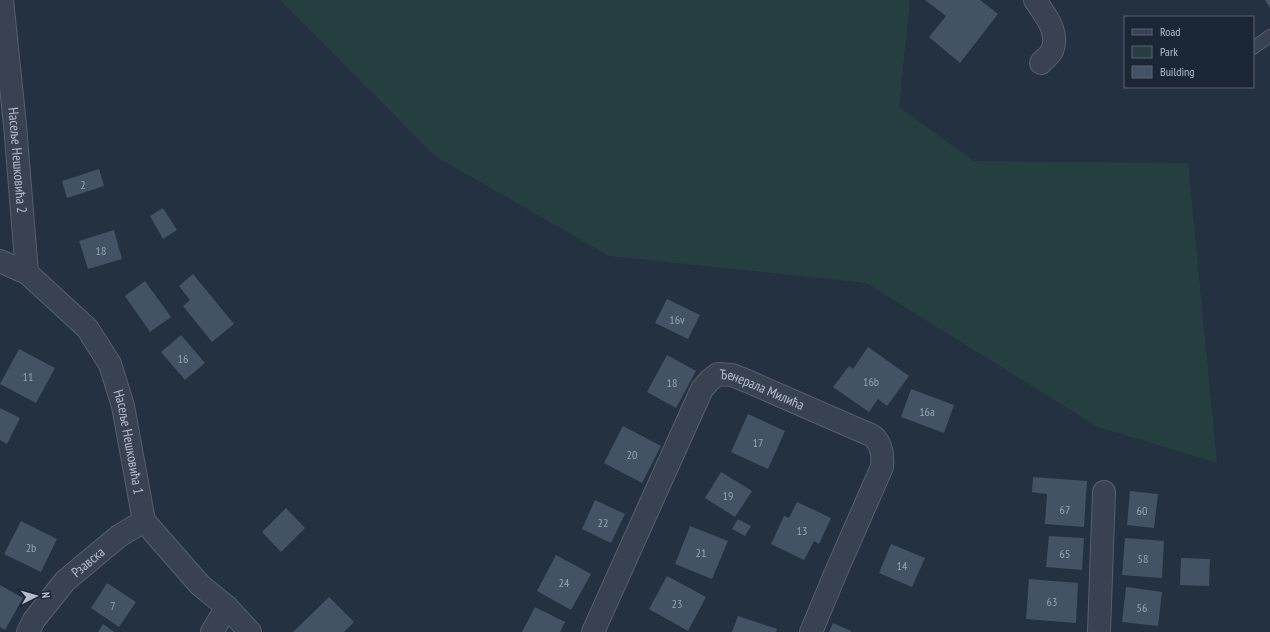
<svg xmlns="http://www.w3.org/2000/svg" width="1270" height="632" viewBox="0 0 1270 632" font-family="'PT Sans Narrow',sans-serif">
	<rect width="100%" height="100%" fill="#233140"/>
	<!-- green -->
	<path fill="#253f41" d="M280 0H910L899 107 974 161 1188 163 1217 463 1098 427 866 283 609 256 435 156Z"/>
	<!-- building -->
	<path fill="#445364" d="M925 0H980L998 14 960 63 929 37 946 16Z
		M1265 0H1270V8Z
		M99 169 104 186 67 198 62 181Z
		M163 208 177 230 163 239 150 216Z
		M114 230 122 259 88 269 79 241Z
		M193 274 234 324 212 342 183 306 190 300 179 286Z
		M145 281 171 317 150 332 125 296Z
		M667 299 700 315 688 339 655 323Z
		M181 335 205 363 185 380 161 352Z
		M868 347 909 376 887 406 878 399 869 412 833 387 849 366 853 369Z
		M19 349 55 368 36 403 0 384Z
		M667 355 696 371 676 408 647 392Z
		M911 389 954 405 944 433 901 417Z
		M0 408 20 418 7 444 0 440Z
		M748 414 785 431 768 469 731 452Z
		M623 426 661 446 642 483 604 463Z
		M721 472 752 491 735 517 705 498Z
		M1033 477 1087 481 1084 527 1045 524 1047 494 1032 492Z
		M1130 491 1158 494 1154 528 1127 525Z
		M595 500 625 514 611 543 582 529Z
		M797 502 831 518 819 544 814 541 804 560 771 544 784 516 789 518Z
		M286 508 305 528 281 552 262 532Z
		M738 519 751 526 745 536 732 529Z
		M21 521 57 539 41 572 4 554Z
		M690 526 728 541 712 579 675 564Z
		M1049 536 1084 538 1082 570 1046 567Z
		M1125 538 1164 541 1162 578 1122 575Z
		M891 544 925 558 912 587 879 573Z
		M556 555 591 574 571 610 537 591Z
		M1181 558 1210 559 1209 586 1180 585Z
		M667 576 706 597 688 631 649 609Z
		M1029 579 1078 583 1076 623 1026 619Z
		M107 583 136 602 119 627 91 608Z
		M0 585 23 598 5 630 0 627Z
		M1126 587 1162 592 1158 626 1122 622Z
		M329 597 354 622 344 632H293Z
		M535 607 565 622 560 632H522Z
		M738 616 777 629 776 632H732Z
		M833 623 851 631V632H829Z
		M103 624 114 632H98Z"/>
	<g fill="none" stroke-linecap="round" stroke-linejoin="round">
		<!-- service casing -->
		<g stroke="#56606e" stroke-width="14">
			<path id="service" d="M1253 48 1270 36"/>
		</g>
		<!-- minor casing -->
		<g stroke="#56606e" stroke-width="24">
			<g id="minor">
				<path id="s1" d="M2 0 15 125 27 273"/>
				<path d="M1035 0C1045 15 1060 32 1052 51 1050 55 1044 59 1041 63"/>
				<path id="s2" d="M0 261 27 273 87 328 110 364 123 406 144 521 200 585 227 607 250 632"/>
				<path id="s3" d="M28 632 34 620 65 581 119 536 144 521"/>
				<path d="M212 632 227 607"/>
				<path id="s4" d="M593 632 702 389 709 381 718 374 732 375 747 381 866 433C869 434 873 436 875 438 882 446 883 458 882 467L836 572 811 632"/>
				<path d="M1099 632 1104 492"/>
			</g>
		</g>
		<!-- service -->
		<use href="#service" stroke="#384250" stroke-width="12"/>
		<!-- minor -->
		<use href="#minor" stroke="#384250" stroke-width="22"/>
	</g>
	<g text-anchor="middle" dominant-baseline="central" stroke-width="3" stroke-linejoin="round" paint-order="stroke">
		<!-- number labels -->
		<g font-size="12" fill="#98a2b1">
			<text x="83" y="184">2</text>
			<text x="101" y="250">18</text>
			<text x="677" y="319">16v</text>
			<text x="183" y="358">16</text>
			<text x="28" y="376">11</text>
			<text x="871" y="381">16b</text>
			<text x="672" y="382">18</text>
			<text x="927" y="411">16a</text>
			<text x="758" y="442">17</text>
			<text x="632" y="454">20</text>
			<text x="728" y="495">19</text>
			<text x="1065" y="509">67</text>
			<text x="1142" y="510">60</text>
			<text x="603" y="522">22</text>
			<text x="802" y="530">13</text>
			<text x="31" y="547">2b</text>
			<text x="701" y="552">21</text>
			<text x="1065" y="553">65</text>
			<text x="1143" y="558">58</text>
			<text x="902" y="565">14</text>
			<text x="564" y="582">24</text>
			<text x="1052" y="601">63</text>
			<text x="677" y="603">23</text>
			<text x="113" y="605">7</text>
			<text x="1142" y="607">56</text>
		</g>
		<!-- street labels -->
		<g font-size="14" fill="#b4bdcb" stroke="#1c2735">
			<text stroke="none"><textPath href="#s1" startOffset="161">Насеље Нешковића 2</textPath></text>
			<text stroke="none"><textPath href="#s4" startOffset="335">Ђенерала Милића</textPath></text>
			<text stroke="none"><textPath href="#s2" startOffset="234">Насеље Нешковића 1</textPath></text>
			<text stroke="none"><textPath href="#s3" startOffset="93">Рзавска</textPath></text>
		</g>
	</g>
	<!-- legend -->
	<rect x="1124" y="16" width="130" height="72" fill="#1c2735" stroke="#596371"/>
	<rect x="1132" y="29" width="20" height="6" fill="#384250" stroke="#596371"/>
	<text x="1160" y="36" font-size="12" fill="#b4bdcb">Road</text>
	<rect x="1132" y="46" width="20" height="12" fill="#253f41" stroke="#596371"/>
	<text x="1160" y="56" font-size="12" fill="#b4bdcb">Park</text>
	<rect x="1132" y="66" width="20" height="12" fill="#445364" stroke="#596371"/>
	<text x="1160" y="76" font-size="12" fill="#b4bdcb">Building</text>
	<!-- north arrow -->
	<g transform="translate(36 596) rotate(84)" stroke="#1c2735" stroke-width="3" paint-order="stroke">
	<path d="M0-3L7 15L0 10L-7 15Z" fill="#b4bdcb"/>
	<text y="-6" font-size="11" font-weight="bold" text-anchor="middle" fill="#b4bdcb">N</text>
	</g>
</svg>
